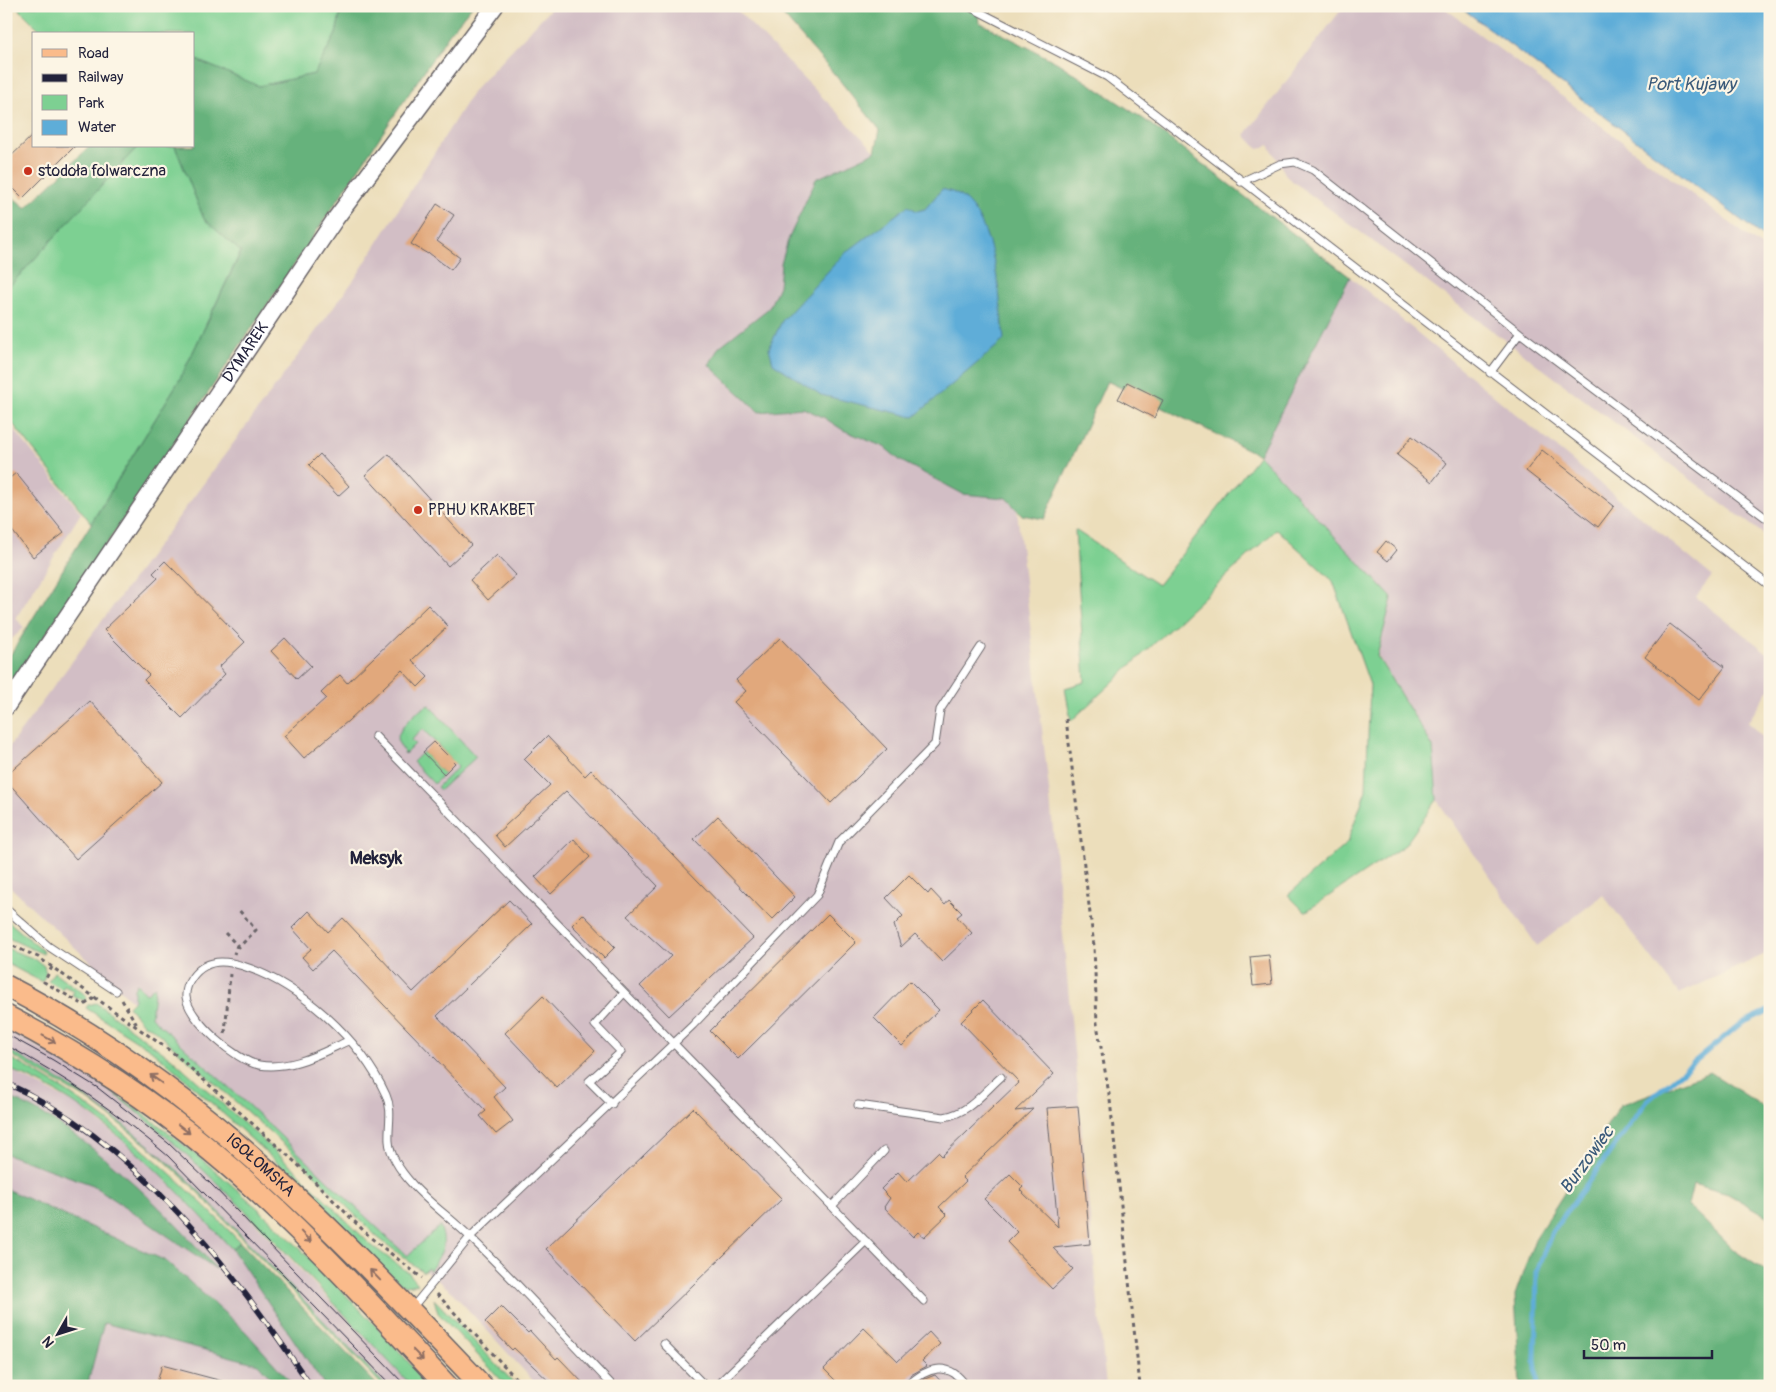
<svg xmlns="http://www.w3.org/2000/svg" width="1776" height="1392" viewBox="0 0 1776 1392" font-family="Pangolin,sans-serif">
	<rect width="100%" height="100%" fill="#fcf5e5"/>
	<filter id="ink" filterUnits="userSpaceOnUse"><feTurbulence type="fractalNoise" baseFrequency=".02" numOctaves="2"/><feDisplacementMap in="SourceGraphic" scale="10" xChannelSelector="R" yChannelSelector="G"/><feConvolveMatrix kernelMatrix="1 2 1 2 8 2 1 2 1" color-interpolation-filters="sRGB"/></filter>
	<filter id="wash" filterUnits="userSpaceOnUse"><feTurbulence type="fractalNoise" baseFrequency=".0096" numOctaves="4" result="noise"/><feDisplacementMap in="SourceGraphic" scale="20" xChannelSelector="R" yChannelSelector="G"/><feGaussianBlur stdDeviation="1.12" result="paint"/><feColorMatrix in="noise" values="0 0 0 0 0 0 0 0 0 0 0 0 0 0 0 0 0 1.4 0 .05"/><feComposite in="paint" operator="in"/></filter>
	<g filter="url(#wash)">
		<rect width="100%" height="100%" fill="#ecdebb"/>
		<!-- industrial -->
		<path fill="#d2bec5" d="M553 6H733L875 151 988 259 1050 798 1106 1386H538L450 1290 405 1256 6 883V751L356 277 474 90Z
			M1344 6H1442L1770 253V539L1287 177 1269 145 1258 149 1245 135Z
			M1350 277 1712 576 1696 597 1770 655V688L1748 722 1770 746V952L1679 994 1603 895 1537 946 1437 800 1433 747 1378 656 1392 598 1259 455Z
			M6 419 81 513 16 618 24 628 6 644Z
			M6 1028 94 1079 168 1137 219 1185 412 1386H386L196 1188 164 1158 129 1129 79 1092 6 1049Z
			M6 1068 77 1105 148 1160 232 1249 356 1386H6Z"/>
		<!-- green -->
		<path fill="#7dd092" stroke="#507966" d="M16 6H342L336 34 314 74 259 86 194 59V34H44Z
			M138 146H175L204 219 241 251 180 379 91 523 6 415V290Z
			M1259 455 1392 598 1377 656 1433 747 1437 800 1405 845 1305 912 1288 895 1347 843 1366 790 1370 685 1333 581 1277 529 1071 721 1065 688 1085 682 1075 530 1158 585Z
			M429 705 476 757 440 790 437 787 458 767 423 729 411 740 415 744 405 754 397 740C399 727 417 710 429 705Z
			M423 752 444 774 434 784 413 762Z
			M6 919 44 952 43 954 6 937Z
			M6 948 35 959 44 966 46 974 42 982 6 963Z
			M54 972 87 996 85 1001 72 995 74 991 64 986 62 989 48 981Z
			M137 984 146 994 155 986 151 1017 245 1102 407 1256 440 1226C448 1247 441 1253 430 1271L428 1268 423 1272 377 1237 288 1148 151 1027 144 1025 128 1006 134 1000V989Z
			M96 1003 176 1062 298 1172 371 1245 409 1273 418 1284 405 1286 397 1281 294 1178 175 1070 151 1050 86 1008 88 1005Z
			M6 1049C76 1087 139 1132 196 1188L386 1386H383L190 1184 152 1149 91 1102 6 1052Z
			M6 1056C96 1102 171 1170 240 1242L232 1249C164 1177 101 1105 6 1068Z
			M94 1079C186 1140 265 1211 341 1290 371 1321 402 1351 427 1386H412C311 1281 212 1164 94 1079Z
			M434 1299 517 1386H507L438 1313Z"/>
		<!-- forest -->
		<path fill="#66b27c" stroke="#446a5c" d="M342 6H472L449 34 6 694V662L180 379 241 252 204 219 175 146H194V59L259 86 314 74 336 34Z
			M775 6H977L979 22 1058 63 1145 120 1350 277 1259 455 1107 381 1044 519 1022 515 1006 498 963 494 901 461 884 447 843 430 823 417 803 408 759 412 709 365 719 347 769 308 779 286 781 264 788 240 816 179 875 152 880 130 836 76Z
			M90 146H138L6 290V192L26 208Z
			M1710 1072 1770 1111V1218L1728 1194 1693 1184 1688 1205 1735 1251 1770 1274V1386H1520L1515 1295 1535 1239 1620 1105Z
			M6 1096C82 1127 164 1208 216 1269L93 1185 6 1154Z
			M6 1189 166 1261 245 1331 294 1386H278L258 1364 104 1323 87 1386H6Z
			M240 1242 378 1386H325L232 1249Z"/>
		<!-- water -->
		<path fill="#5eadd8" stroke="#40688a" d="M1459 6H1770V242Z
			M942 189C948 191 955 192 960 196 996 220 1000 300 1004 340L914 417 821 395 773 363 769 348 782 321 844 254 908 206 917 211 925 209Z"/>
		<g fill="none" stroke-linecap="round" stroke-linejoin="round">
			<!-- stream -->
			<path stroke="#5eadd8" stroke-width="5" d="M1538 1386 1535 1359 1537 1271 1552 1232 1647 1101 1740 1024 1770 1010"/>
		</g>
		<g id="blocks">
			<!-- building -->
			<path fill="#e1a87c" d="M34 134V146H75L23 198 6 181V161Z
				M437 204 454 215 437 241 460 258 451 270 429 253 428 254 411 244Z
				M1127 382 1163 400 1154 418 1118 399Z
				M1412 436 1447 463 1432 482 1397 455Z
				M1542 450 1614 506 1598 527 1526 471Z
				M320 454 349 486 338 496 309 465Z
				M389 454 471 545 448 566 365 475Z
				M16 473 64 533 33 557 6 523V481Z
				M1386 541 1397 550 1388 561 1377 552Z
				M497 555 516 575 488 600 470 580Z
				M165 561 245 642 219 667 225 674 182 718 144 680 149 675 104 630 158 578 153 573Z
				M428 605 448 626 412 660 428 677 418 687 402 670 348 721 304 758 284 736 326 698 321 693 340 675 347 683Z
				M1670 624 1725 667 1699 700 1645 657Z
				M285 638 311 666 297 679 271 651Z
				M780 638 887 749 831 803 734 702 746 691 736 680Z
				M90 701 162 782 76 859 6 780V776Z
				M547 736 585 776 591 770 753 938 669 1016 640 986 671 956 627 916 658 886 566 791 505 847 495 835 550 785 524 759Z
				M434 742 455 763 444 774 423 752Z
				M718 816 795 897 772 920 694 839Z
				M574 839 590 857 551 894 535 877Z
				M909 875 928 894 931 890 945 905 949 900 962 913 957 917 972 933 942 962 915 934 901 947 894 925 903 916 886 898Z
				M509 900 532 924 437 1016 505 1087 494 1097 513 1121 496 1134 480 1116 486 1111 332 951 313 969 302 957 311 949 292 928 309 911 328 932 343 918 413 992Z
				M583 914 615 947 604 958 572 925Z
				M828 914 856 942 738 1059 710 1031Z
				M1269 955 1272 984 1253 986 1250 957Z
				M910 981 939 1010 902 1046 874 1018Z
				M543 996 595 1051 557 1088 505 1033Z
				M983 1000 1054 1074 1015 1111 1033 1109 962 1177 966 1181 939 1207 947 1215 924 1237 918 1232 913 1237 884 1207 890 1198 881 1189 898 1172 907 1182 938 1152 942 1156 1019 1082 961 1022Z
				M1078 1106 1090 1244 1053 1248 1073 1269 1052 1289 1007 1242 1017 1232 984 1199 1010 1174 1023 1187 1020 1190 1058 1227 1047 1108Z
				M693 1108 782 1199 635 1341 546 1249Z
				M501 1306 528 1333 530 1331 556 1359 558 1357 586 1386H554L514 1348 512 1350 485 1322Z
				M864 1328 898 1361 929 1332 940 1344 922 1361 927 1366 911 1375 902 1386H841L824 1369Z
				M162 1365 222 1381V1386H156Z
				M935 1375 945 1386H915L925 1379Z"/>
		</g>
	</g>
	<g filter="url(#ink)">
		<use href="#blocks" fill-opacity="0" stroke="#696468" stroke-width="1"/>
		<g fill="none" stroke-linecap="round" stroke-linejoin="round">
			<!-- service casing -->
			<g stroke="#696468" stroke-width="9">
				<path id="service" d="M968 6 1107 77 1770 586
					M1241 182 1280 164 1295 162 1313 170 1520 333 1770 521
					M1490 373 1520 333
					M375 736 924 1301
					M6 909 48 946 116 991
					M348 1041C319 1054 292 1070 259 1065 236 1061 189 1020 186 997 185 984 195 971 205 966 217 959 231 962 243 966 300 984 361 1040 386 1095 393 1111 388 1125 389 1141 390 1157 403 1174 413 1185 430 1204 452 1219 470 1237 520 1285 565 1336 613 1386
					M612 1104 589 1081 621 1052 595 1025 624 993
					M858 1105 944 1117C969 1113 983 1093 1001 1077
					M832 1206 884 1151
					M412 1308 470 1237 693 1025 817 895 839 842 935 744 940 710 981 647
					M664 1344 705 1386
					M716 1386 866 1241
					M907 1386C927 1367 949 1360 966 1386"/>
			</g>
			<!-- tertiary casing -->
			<g stroke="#696468" stroke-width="19">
				<g id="tertiary">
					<path id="s1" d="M6 707 336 218 495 6"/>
				</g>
			</g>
			<!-- primary casing -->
			<g stroke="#696468" stroke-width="24">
				<g id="primary">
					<path id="s2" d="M6 986C198 1085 335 1231 482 1386"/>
					<path d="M6 1016C79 1054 148 1098 211 1151 297 1222 371 1305 447 1386"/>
				</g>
			</g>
			<!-- path -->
			<path stroke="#696468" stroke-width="3" stroke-dasharray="4 4" stroke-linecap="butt" d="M1066 719 1094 946 1097 1024 1110 1100 1140 1386
				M225 933 237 945 234 954
				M6 943 38 957 176 1055 295 1162 371 1238 422 1278
				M237 945 239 947 256 930 238 909
				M52 967 44 982 84 1005 96 997
				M122 1000 137 1025
				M225 1033 230 974
				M437 1294 523 1386"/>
			<!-- service -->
			<use href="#service" stroke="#fff" stroke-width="7"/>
			<!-- tertiary -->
			<use href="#tertiary" stroke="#fff" stroke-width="16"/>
			<!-- primary -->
			<use href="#primary" stroke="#fabb8b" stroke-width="21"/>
			<!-- tram -->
			<path stroke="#22223b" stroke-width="1" d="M6 1034 53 1060 98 1088 168 1143 211 1184 406 1386
				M6 1045C64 1076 118 1113 168 1156L392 1386"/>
			<!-- rail casing -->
			<g stroke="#22223b" stroke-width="5.5">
				<path id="rail" d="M6 1083C137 1141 233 1271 311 1386"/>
			</g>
			<!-- rail -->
			<use href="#rail" stroke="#fcf5e5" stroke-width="4" stroke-dasharray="11" stroke-linecap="butt"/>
		</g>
		<!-- one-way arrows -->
		<defs><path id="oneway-shaft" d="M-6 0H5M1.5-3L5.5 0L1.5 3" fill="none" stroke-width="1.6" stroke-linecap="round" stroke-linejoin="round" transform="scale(1.25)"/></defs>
		<g stroke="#8e6e63">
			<use href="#oneway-shaft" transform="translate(49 1039) rotate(29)"/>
			<use href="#oneway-shaft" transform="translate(156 1079) rotate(-144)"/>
			<use href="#oneway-shaft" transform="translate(184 1129) rotate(38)"/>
			<use href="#oneway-shaft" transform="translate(306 1237) rotate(46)"/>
			<use href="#oneway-shaft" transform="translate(375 1275) rotate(-134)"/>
			<use href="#oneway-shaft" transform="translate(418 1355) rotate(46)"/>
		</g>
	</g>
	<!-- markers -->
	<g fill="#c8321e" stroke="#fcf5e5" stroke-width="2">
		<circle cx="28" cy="171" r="5"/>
		<circle cx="418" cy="510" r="5"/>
	</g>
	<g text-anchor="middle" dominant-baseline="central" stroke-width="4.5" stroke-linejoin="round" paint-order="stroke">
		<!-- poi labels -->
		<g font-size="16" fill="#22223b" stroke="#fcf5e5" text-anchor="start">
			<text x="38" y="171">stodoła folwarczna</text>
			<text x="428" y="510">PPHU KRAKBET</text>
		</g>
		<!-- street labels -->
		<g font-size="16" fill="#22223b" stroke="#fcf5e5">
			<text stroke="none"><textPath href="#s1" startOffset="428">DYMAREK</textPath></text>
			<text stroke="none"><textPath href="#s2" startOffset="312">IGOŁOMSKA</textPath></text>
		</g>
		<!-- water labels -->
		<g font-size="18" font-style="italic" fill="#3a5a7a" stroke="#fcf5e5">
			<text x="1691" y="84">Port Kujawy</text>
			<text transform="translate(1587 1160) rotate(-54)">Burzowiec</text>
		</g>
		<!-- neighbourhood labels -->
		<g font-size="18" font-weight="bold" fill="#22223b" stroke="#fcf5e5">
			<text x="376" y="858">Meksyk</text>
		</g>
	</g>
	<!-- margin -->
	<rect width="1776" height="1392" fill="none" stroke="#fcf5e5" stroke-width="25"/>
	<!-- legend -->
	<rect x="32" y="32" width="162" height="115" fill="#fcf5e5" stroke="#a5a1a1"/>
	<rect x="42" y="49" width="25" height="8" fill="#fabb8b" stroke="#a5a1a1"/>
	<text x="78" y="58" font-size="15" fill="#22223b">Road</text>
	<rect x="42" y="74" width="25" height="8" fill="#22223b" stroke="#a5a1a1"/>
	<text x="78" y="82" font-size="15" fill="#22223b">Railway</text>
	<rect x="42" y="95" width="25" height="15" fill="#7dd092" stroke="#a5a1a1"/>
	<text x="78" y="108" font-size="15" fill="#22223b">Park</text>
	<rect x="42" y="120" width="25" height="15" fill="#5eadd8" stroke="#a5a1a1"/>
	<text x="78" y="132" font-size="15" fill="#22223b">Water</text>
	<!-- north arrow -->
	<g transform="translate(58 1334) rotate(231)" stroke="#fcf5e5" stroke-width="4" paint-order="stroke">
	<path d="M0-4L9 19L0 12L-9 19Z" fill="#22223b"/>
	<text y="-8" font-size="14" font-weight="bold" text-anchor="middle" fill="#22223b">N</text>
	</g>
	<!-- scale -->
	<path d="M1584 1350v8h128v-8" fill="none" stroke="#22223b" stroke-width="2.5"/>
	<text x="1591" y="1350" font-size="15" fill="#22223b" stroke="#fcf5e5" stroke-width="4" paint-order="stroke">50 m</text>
</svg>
